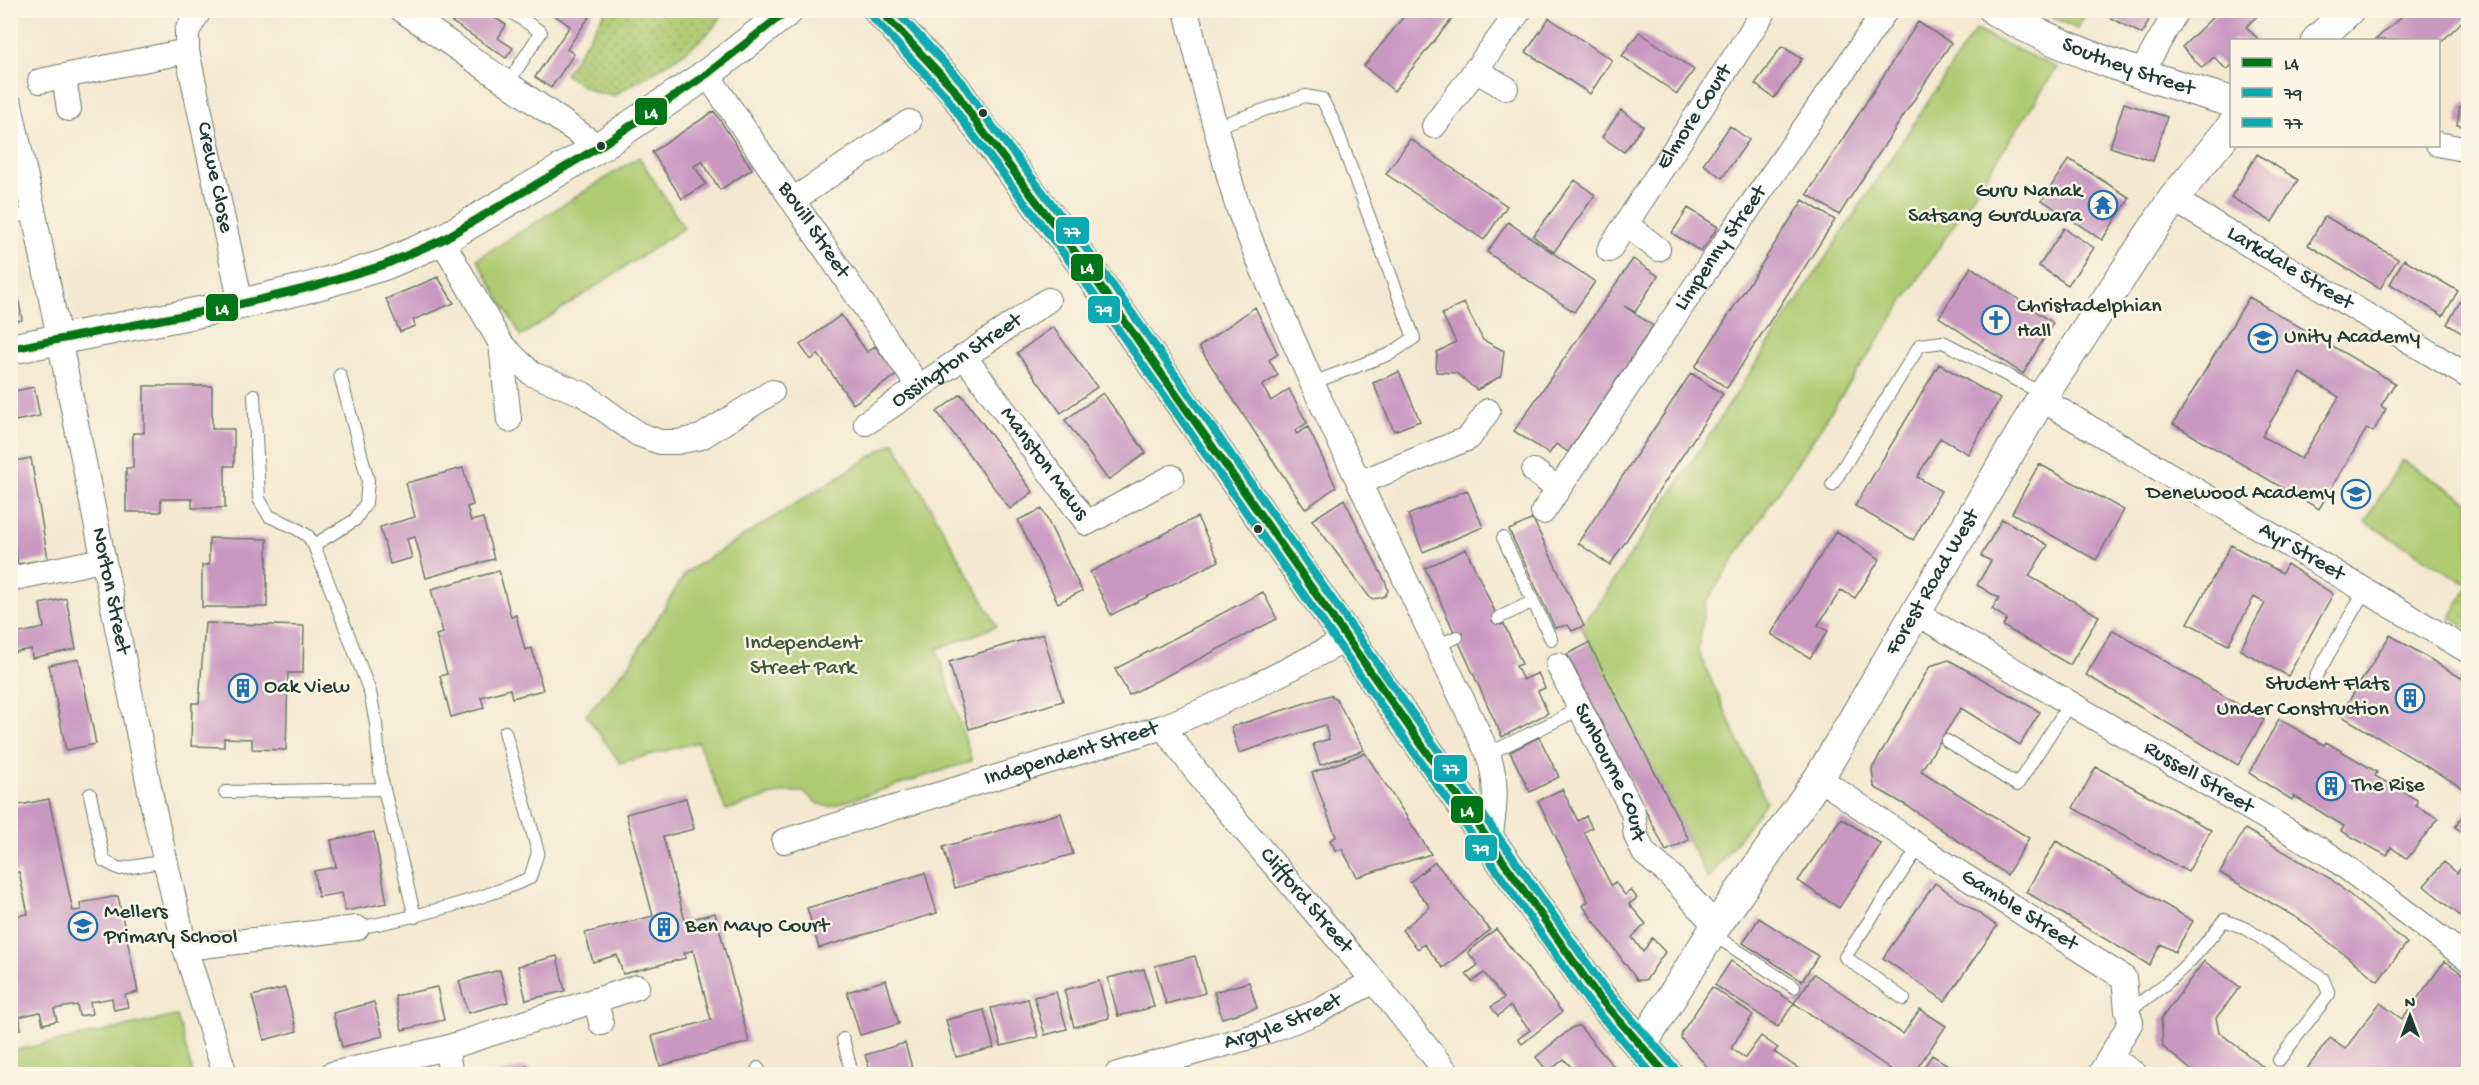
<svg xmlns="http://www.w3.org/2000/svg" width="2479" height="1085" viewBox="0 0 2479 1085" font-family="'Gochi Hand',sans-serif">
	<defs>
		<pattern id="grass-dots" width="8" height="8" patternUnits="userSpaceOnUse" patternTransform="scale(1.5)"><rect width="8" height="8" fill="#aecb72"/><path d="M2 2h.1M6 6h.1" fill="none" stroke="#8da65e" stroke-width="1.8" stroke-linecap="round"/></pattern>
	</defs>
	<rect width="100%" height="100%" fill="#fcf5e5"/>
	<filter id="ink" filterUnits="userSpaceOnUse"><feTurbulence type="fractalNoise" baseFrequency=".0167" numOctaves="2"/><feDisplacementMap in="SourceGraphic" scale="12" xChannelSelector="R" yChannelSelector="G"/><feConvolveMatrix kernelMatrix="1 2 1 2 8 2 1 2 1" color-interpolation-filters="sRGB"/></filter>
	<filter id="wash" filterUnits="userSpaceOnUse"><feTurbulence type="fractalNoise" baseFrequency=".008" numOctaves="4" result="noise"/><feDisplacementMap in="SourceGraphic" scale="24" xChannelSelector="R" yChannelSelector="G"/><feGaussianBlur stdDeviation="1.35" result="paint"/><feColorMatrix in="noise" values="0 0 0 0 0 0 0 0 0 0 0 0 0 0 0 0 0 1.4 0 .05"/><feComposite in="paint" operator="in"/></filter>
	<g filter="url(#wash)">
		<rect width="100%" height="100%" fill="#f4e9d0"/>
		<!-- grass -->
		<path fill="url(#grass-dots)" stroke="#668453" stroke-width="1.5" d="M606 11V10L724 11C710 45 645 76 613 96 593 94 581 86 565 74Z
			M2468 586V628L2450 617Z"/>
		<!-- park -->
		<path fill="#aecb72" stroke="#668453" stroke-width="1.5" d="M2040 11H2087L2077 29Z
			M1975 30 2057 68 1706 602 1698 651 1766 802 1708 879 1580 625 1597 606Z
			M639 157 684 228 521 336 477 259Z
			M894 442 997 626 937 649 972 761 829 807 817 803 804 792H784L726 810 698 742 620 763 586 715 631 662 686 572Z
			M2402 460 2468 501V577L2465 583 2365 522Z
			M177 1016 193 1074H11V1051Z"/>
		<g id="blocks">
			<!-- building -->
			<path fill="#c998c1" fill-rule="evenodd" d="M434 10H491L489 14 506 25 498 38 513 48 506 58Z
				M547 10H594L567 49 574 54 551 88 535 77 570 26Z
				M1409 10H1459L1394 91 1364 66Z
				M2105 10H2154L2142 34 2103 14Z
				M2220 10H2263L2246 27 2259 40H2232V65L2227 70 2214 57 2202 68 2182 47Z
				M2409 10H2468V16L2439 44V40H2375Z
				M1549 18 1612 60 1590 94 1526 52Z
				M1918 22 1951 43 1839 215 1807 194Z
				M1639 32 1694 70 1677 94 1622 56Z
				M1782 46 1802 59 1774 98 1755 84Z
				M2468 100V127L2457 125 2460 107Z
				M2124 103 2167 117 2153 161 2110 147Z
				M1621 110 1643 126 1624 152 1602 137Z
				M714 111 752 169 720 190 702 161 694 166 706 184 682 199 652 152Z
				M1730 126 1749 140 1722 178 1703 164Z
				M1410 139 1507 206 1484 240 1386 174Z
				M2257 154 2298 180 2272 222 2231 197Z
				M2069 159 2130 198 2102 240 2042 200Z
				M1575 180 1595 195 1554 252 1533 236Z
				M1803 200 1835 220 1727 388 1695 367Z
				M1688 208 1718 227 1701 252 1672 233Z
				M2325 216 2398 259 2380 289 2308 245Z
				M1508 222 1595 282 1574 312 1487 252Z
				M2064 228 2094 248 2068 285 2039 266Z
				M1633 259 1658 276 1635 312 1624 306 1653 326 1568 452 1556 444 1549 454 1514 431Z
				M2404 259 2458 291 2443 316 2390 284Z
				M1971 267 2053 323 2023 374 1939 317Z
				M15 276 22 320 10 322V277Z
				M438 277 454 303 413 320 415 326 400 332 386 299Z
				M2466 292 2468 293V337L2447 324Z
				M2249 297 2395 383 2381 406 2386 409 2373 432 2367 428 2319 509 2173 424ZM2300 373 2339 397 2301 459 2262 436Z
				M1464 303 1483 340 1504 351 1501 376 1477 390 1456 373 1436 372 1437 352 1456 342 1442 314Z
				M1255 307 1278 354 1269 360 1278 375 1262 386 1271 401 1289 389 1307 423 1295 431 1297 434 1308 427 1336 487 1305 509 1199 347Z
				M841 315 867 352 875 346 897 375 853 404 818 354 811 360 800 345Z
				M1053 327 1097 387 1061 413 1017 353Z
				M1939 364 2000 399 1968 454 1940 438 1917 477 1941 491 1913 540 1855 506Z
				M1399 372 1420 421 1394 431 1373 383Z
				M1691 373 1723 394 1610 565 1578 543Z
				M144 386H212V429H234V466H225V508H192V499H161V512H126V468H133V433H144Z
				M34 387 40 416 10 422V392Z
				M1103 393 1146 453 1108 480 1065 420Z
				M961 394 1033 492 1010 509 937 412Z
				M31 458 48 559 18 564 10 522V462Z
				M2039 464 2124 510 2096 560 2012 513Z
				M463 468 473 505 467 507 471 521 483 518 494 559 426 578 415 537 407 539 412 558 390 564 380 527 415 517 406 483Z
				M1467 490 1483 527 1423 552 1408 515Z
				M1344 499 1386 583 1388 591 1385 596 1379 598 1371 599 1312 520Z
				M1042 509 1082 591 1058 603 1018 520Z
				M1197 517 1219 561 1111 615 1090 572Z
				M1533 519 1584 626 1572 631 1568 625 1555 628 1509 530Z
				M2002 519 2048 545 2029 576 2099 616 2070 665 2003 626 2007 619 1992 609 1999 598 1977 585 1991 561 1981 556Z
				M1836 531 1880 559 1855 598 1841 590 1818 625 1828 631 1810 658 1771 634Z
				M209 538 267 539V607H202V565H209Z
				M2231 545 2282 573 2287 564 2333 594 2288 676 2240 650 2265 603 2254 597 2228 645 2188 623Z
				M1466 549 1501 625 1504 624 1522 664 1516 666 1523 680 1538 673 1545 688 1538 691 1548 713 1502 737 1425 568Z
				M499 571 511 617 516 615 525 650 532 648 543 690 512 698 510 689 481 697 484 708 451 717 440 676 447 674 436 635 443 633 431 589Z
				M1263 592 1277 619 1129 695 1115 669Z
				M66 598 76 649 32 658 31 649 10 653V635L44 628 40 604Z
				M205 623 304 626 303 673H288L286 750 252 749V739L224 738V747L191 746 192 703H199Z
				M2113 630 2264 720 2238 765 2086 675Z
				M1043 634 1063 701 969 729 949 662Z
				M2390 635 2468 682V791L2340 715Z
				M1589 643 1689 840 1666 851 1567 654Z
				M79 659 96 744 66 750 49 665Z
				M1949 660 2040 712 2020 745 1961 708 1921 771 2029 838 2007 875 1909 807 1874 787 1872 769 1930 666Z
				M1330 695 1336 698 1364 750 1320 765 1313 744 1329 739 1325 725 1239 753 1231 727Z
				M2279 719 2324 745 2326 742 2377 772 2375 776 2417 800 2416 806 2439 818 2407 859 2391 847 2387 856 2341 831 2344 826 2294 796 2292 800 2249 773Z
				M1539 737 1559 777 1530 792 1510 752Z
				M1365 753 1431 854 1357 877 1342 849 1336 851 1330 840 1336 837 1312 773Z
				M2096 767 2211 830 2188 872 2073 808Z
				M1562 789 1578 821 1586 816 1592 828 1584 832 1611 885 1615 882 1625 895 1631 890 1637 898 1629 904 1646 924 1632 937 1643 952 1652 938 1665 952 1646 980H1637L1583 906 1588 901 1538 801Z
				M686 798 694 829 663 837 685 921 715 913 749 1042 660 1066 652 1036 711 1020 693 950 684 953 686 958 623 974 617 955 593 962 585 933 653 916 626 814Z
				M49 799 73 911 81 910 80 903 118 896 138 992 125 995 128 1007 114 1010 112 998 90 1002 92 1014 79 1016 77 1005 54 1009 57 1021 43 1024 40 1012 19 1017 21 1029 10 1031V923L16 916 28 914 19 872 10 874V807Z
				M2468 808V836L2455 827Z
				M1061 813 1073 854 955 888 943 847Z
				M1841 818 1881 844 1839 908 1798 881Z
				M2245 829 2331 879 2407 943 2378 981 2302 921 2220 873Z
				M374 832 387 903 345 911 342 893 318 897 314 871 336 867 331 840Z
				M2056 841 2193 921 2175 952 2161 944 2149 965 2026 892Z
				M2468 859V914L2464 919 2424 886 2444 862 2457 873Z
				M1435 862 1490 930 1443 968 1424 944 1418 949 1402 930 1430 907 1410 882Z
				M925 873 937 913 819 948 807 908Z
				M1935 883 1997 926 1945 1001 1883 958Z
				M1759 918 1818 956 1802 981 1743 943Z
				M1496 929 1562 1012 1522 1044 1518 1039 1530 1030 1510 1006 1498 1016 1491 1007 1504 998 1484 973 1472 982 1466 974 1478 965 1468 952Z
				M557 956 565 991 526 1000 518 966Z
				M1195 956 1205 993 1166 1004 1155 966Z
				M1731 961 1794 1003 1778 1027 1715 985Z
				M2204 961 2240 987 2216 1018 2219 1032 2272 1074H2196L2163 1047 2161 1019Z
				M2445 961 2468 978V1074H2303L2330 1038 2345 1049 2380 1003 2402 1019Z
				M1144 969 1154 1007 1118 1016 1108 978Z
				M500 970 508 1002 468 1013 459 981Z
				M1814 974 1903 1034 1920 1009 1946 1026 1913 1074H1898L1794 1003Z
				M886 980 899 1024 860 1035 847 992Z
				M1099 981 1109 1018 1074 1027 1064 990Z
				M1249 982 1257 1008 1222 1018 1214 992Z
				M437 987 444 1020 402 1030 395 996Z
				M1712 987 1753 1015 1731 1048 1745 1058 1761 1036 1778 1048 1774 1052 1802 1071 1800 1074H1714L1681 1038 1682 1032Z
				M285 988 297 1031 264 1040 252 996Z
				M1056 992 1067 1029 1045 1035 1034 997Z
				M1028 999 1038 1037 1001 1046 991 1008Z
				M374 1002 383 1036 342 1047 333 1013Z
				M984 1010 994 1048 956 1057 946 1020Z
				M1579 1026 1580 1027 1620 1074H1577L1564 1059 1548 1072 1536 1057 1573 1027Z
				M905 1043 912 1068 890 1074H871L865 1055Z
				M1932 1055 1962 1074H1919Z
				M528 1066 530 1074H497Z"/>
		</g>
	</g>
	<g filter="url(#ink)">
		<use href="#blocks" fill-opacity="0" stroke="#6a796b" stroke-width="1.5"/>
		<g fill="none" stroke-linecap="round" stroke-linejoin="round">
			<!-- service casing -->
			<g stroke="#6a796b" stroke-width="14">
				<path id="service" d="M508 83 541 32 508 10
					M1215 127 1305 96 1322 99 1335 125 1414 338 1390 354 1312 383
					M10 217 34 214
					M254 395 259 499 269 516 294 527 308 536 314 545 370 692 376 724 380 773 415 917
					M1832 485 1920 345 1943 342 2043 394
					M1503 538 1551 639
					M314 545 355 520 366 503 368 480 340 375
					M1498 618 1532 602
					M1436 646 1457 637
					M2315 678 2365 590
					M1947 741 2017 785 2070 703
					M1488 754 1580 709
					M225 792 384 789
					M90 794 104 861 120 869 165 861
					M357 928C416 917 475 902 530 878L538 852 505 732
					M1712 934 1794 987
					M1904 999 1845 957 1919 847
					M2127 1011C2169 985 2195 959 2224 920L2247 929 2323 979 2329 994 2279 1060
					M843 1039 852 1074
					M758 1068 760 1074"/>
			</g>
			<!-- minor casing -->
			<g stroke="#6a796b" stroke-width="26">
				<g id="minor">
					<path id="s1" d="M200 10 187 31V51L241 304"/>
					<path d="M402 10 599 147"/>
					<path d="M1186 10 1206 93 1237 205 1258 259 1312 383 1488 754C1499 785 1494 810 1490 842"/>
					<path d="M1475 70 1506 88"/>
					<path id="s2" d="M707 74 919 387"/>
					<path d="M2140 75 2177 10"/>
					<path d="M64 77 69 109"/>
					<path d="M40 81 187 51"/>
					<path id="s3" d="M10 105 34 214 153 806 185 948 225 1074"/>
					<path d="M1434 126 1520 10"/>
					<path d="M2438 144 2468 150"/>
					<path id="s4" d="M2173 199 2468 376"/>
					<path d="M793 200 909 122"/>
					<path d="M1627 225 1658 249"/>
					<path d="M442 240 501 344 509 420"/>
					<path id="s5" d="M1609 250 1765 10"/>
					<path d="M501 344 532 374 583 394 638 434 660 442H677L701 437 772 392"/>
					<path id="s6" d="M964 356 1087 523 1172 477"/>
					<path id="s7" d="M2041 399 2468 651"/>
					<path id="s8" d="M866 423 1048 300"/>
					<path d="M1534 471 1558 489"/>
					<path d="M1359 483 1469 438 1488 411"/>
					<path id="s9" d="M1543 512 1698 282 1886 10"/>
					<path d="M10 579 102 560"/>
					<path id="s10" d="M1916 613 2331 856 2468 959"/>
					<path id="s11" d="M1558 665 1633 812 1636 836 1644 853 1669 874 1716 926"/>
					<path id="s12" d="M1163 727 1211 791 1374 981 1448 1074"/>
					<path id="s13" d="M1819 778 1919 847 2124 978 2127 1011 2131 1022 2100 1074"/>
					<path id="s14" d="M784 841 1163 727C1227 702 1286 671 1347 639"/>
					<path d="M185 948 357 928"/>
					<path d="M596 1000 601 1023"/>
					<path d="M446 1048 451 1074"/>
					<path d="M2111 1057 2135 1074"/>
					<path d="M332 1074 446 1048 637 987"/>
					<path id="s15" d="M1117 1074 1258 1035 1317 1012 1374 981"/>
				</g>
			</g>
			<!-- tertiary casing -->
			<g stroke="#6a796b" stroke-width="32">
				<g id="tertiary">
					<path id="s16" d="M1994 10C2068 53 2151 78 2232 102"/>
					<path d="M2317 40 2349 10"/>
					<path d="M10 349 241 304 311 287 384 265 442 240 599 147 707 74 789 10"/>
					<path id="s17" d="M1641 1046 1716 926 1819 778 2044 394 2173 199 2232 126"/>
				</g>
			</g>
			<!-- primary casing -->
			<g stroke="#6a796b" stroke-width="35">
				<path id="primary" d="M880 10 954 89 978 125 1088 269 1597 995 1666 1074"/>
			</g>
			<!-- service -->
			<use href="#service" stroke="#fff" stroke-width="12"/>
			<!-- minor -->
			<use href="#minor" stroke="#fff" stroke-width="24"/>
			<!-- tertiary -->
			<use href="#tertiary" stroke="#fff" stroke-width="30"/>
			<!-- primary -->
			<use href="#primary" stroke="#fff" stroke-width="33"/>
			<!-- bus-1 casing -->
			<g stroke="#fcf5e5" stroke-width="12">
				<path id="bus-1" d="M880 10 954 89 978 125 1088 269 1597 995 1666 1074
					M10 349 241 304 311 287 384 265 442 240 599 147 707 74 788 10"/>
			</g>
			<!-- bus-2 casing -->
			<g stroke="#fcf5e5" stroke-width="12">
				<path id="bus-2" d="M872 17 946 96 970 131 1080 275 1588 1001 1652 1074"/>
			</g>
			<!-- bus-3 casing -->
			<g stroke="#fcf5e5" stroke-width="12">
				<path id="bus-3" d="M895 10 962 82 987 119 1097 263 1605 989 1674 1067"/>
			</g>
			<!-- bus-1 -->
			<use href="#bus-1" stroke="#007517" stroke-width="8"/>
			<!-- bus-2 -->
			<use href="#bus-2" stroke="#0baab1" stroke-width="8"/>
			<!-- bus-3 -->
			<use href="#bus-3" stroke="#0baab1" stroke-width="8"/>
		</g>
	</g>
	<!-- icons -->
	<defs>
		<g id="temple-ring" transform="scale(1.5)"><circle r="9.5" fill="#fcf5e5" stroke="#1f6fb2" stroke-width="1.5"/><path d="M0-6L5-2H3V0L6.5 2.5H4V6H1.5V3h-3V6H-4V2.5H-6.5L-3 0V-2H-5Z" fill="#1f6fb2"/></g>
		<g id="church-ring" transform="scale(1.5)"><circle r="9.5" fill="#fcf5e5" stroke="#1f6fb2" stroke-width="1.5"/><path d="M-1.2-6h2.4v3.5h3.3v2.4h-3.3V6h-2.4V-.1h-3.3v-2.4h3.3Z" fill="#1f6fb2"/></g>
		<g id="school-ring" transform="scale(1.5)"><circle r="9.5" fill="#fcf5e5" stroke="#1f6fb2" stroke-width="1.5"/><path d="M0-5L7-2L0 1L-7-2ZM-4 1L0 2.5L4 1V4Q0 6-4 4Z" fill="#1f6fb2"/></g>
		<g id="building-ring" transform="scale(1.5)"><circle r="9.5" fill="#fcf5e5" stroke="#1f6fb2" stroke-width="1.5"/><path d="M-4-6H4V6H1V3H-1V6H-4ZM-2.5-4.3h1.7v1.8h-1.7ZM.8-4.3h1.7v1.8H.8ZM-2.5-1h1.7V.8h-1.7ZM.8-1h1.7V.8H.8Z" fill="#1f6fb2"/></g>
	</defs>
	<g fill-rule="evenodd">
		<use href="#temple-ring" x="2103" y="205"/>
		<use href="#church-ring" x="1996" y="320"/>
		<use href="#school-ring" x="2263" y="338"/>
		<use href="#school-ring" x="2356" y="494"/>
		<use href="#building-ring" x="243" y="688"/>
		<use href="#building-ring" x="2410" y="698"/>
		<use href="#building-ring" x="2331" y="786"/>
		<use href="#school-ring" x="83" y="926"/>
		<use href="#building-ring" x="664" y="927"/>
	</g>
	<!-- markers -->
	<g fill="#1f3d34" stroke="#fcf5e5" stroke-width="2">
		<circle cx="983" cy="113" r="5"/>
		<circle cx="601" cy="146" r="5"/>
		<circle cx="1258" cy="529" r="5"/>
	</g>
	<g text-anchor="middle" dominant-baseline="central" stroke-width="5" stroke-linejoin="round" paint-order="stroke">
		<!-- street labels -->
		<g font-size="22" fill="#1f3d34" stroke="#fcf5e5">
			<text stroke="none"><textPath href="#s16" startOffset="146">Southey Street</textPath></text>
			<text stroke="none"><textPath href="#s5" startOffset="158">Elmore Court</textPath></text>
			<text stroke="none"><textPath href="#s1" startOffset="174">Crewe Close</textPath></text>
			<text stroke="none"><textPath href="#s2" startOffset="189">Bovill Street</textPath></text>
			<text stroke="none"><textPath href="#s9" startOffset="318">Limpenny Street</textPath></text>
			<text stroke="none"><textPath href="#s4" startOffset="136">Larkdale Street</textPath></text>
			<text stroke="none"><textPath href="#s8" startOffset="110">Ossington Street</textPath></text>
			<text stroke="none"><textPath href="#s6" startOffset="134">Manston Mews</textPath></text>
			<text stroke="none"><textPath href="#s7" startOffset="302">Ayr Street</textPath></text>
			<text stroke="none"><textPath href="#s17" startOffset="548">Forest Road West</textPath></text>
			<text stroke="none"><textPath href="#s3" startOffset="496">Norton Street</textPath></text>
			<text stroke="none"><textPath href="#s14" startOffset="300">Independent Street</textPath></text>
			<text stroke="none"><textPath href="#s11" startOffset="120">Sunbourne Court</textPath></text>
			<text stroke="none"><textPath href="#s10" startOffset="327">Russell Street</textPath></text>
			<text stroke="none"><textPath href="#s12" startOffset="225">Clifford Street</textPath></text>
			<text stroke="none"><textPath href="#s13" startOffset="240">Gamble Street</textPath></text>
			<text stroke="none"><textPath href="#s15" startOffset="174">Argyle Street</textPath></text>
		</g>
		<!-- poi labels -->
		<g font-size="22" fill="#1f3d34" stroke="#fcf5e5" text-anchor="start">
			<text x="2082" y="192" text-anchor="end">Guru Nanak<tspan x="2082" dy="25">Satsang Gurdwara</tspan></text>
			<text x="2017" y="307">Christadelphian<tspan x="2017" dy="25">Hall</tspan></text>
			<text x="2284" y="338">Unity Academy</text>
			<text x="2335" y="494" text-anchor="end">Denewood Academy</text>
			<text x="2389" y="685" text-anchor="end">Student Flats<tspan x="2389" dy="25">Under Construction</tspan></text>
			<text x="264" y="688">Oak View</text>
			<text x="2352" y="786">The Rise</text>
			<text x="104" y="913">Mellers<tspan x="104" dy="25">Primary School</tspan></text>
			<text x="685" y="927">Ben Mayo Court</text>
		</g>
		<!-- park labels -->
		<g font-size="22" fill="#3c5940" stroke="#fcf5e5">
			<text x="803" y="644">Independent<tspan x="803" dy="25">Street Park</tspan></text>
		</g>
	</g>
	<g stroke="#fcf5e5" stroke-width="2">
		<rect x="634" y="97" width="34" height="29" rx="6" fill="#007517"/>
		<rect x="1055" y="216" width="35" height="29" rx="6" fill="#0baab1"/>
		<rect x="1070" y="253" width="34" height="29" rx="6" fill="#007517"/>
		<rect x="205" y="293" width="34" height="29" rx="6" fill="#007517"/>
		<rect x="1087" y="295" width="34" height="29" rx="6" fill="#0baab1"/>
		<rect x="1433" y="754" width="35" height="29" rx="6" fill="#0baab1"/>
		<rect x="1450" y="795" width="34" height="29" rx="6" fill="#007517"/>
		<rect x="1464" y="834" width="34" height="28" rx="6" fill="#0baab1"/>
	</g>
	<g font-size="16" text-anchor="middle" font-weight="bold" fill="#fff">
		<text x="651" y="118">L4</text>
		<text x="1072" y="237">77</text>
		<text x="1087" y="273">L4</text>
		<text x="222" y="314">L4</text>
		<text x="1104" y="315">79</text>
		<text x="1451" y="774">77</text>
		<text x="1467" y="816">L4</text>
		<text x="1481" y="854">79</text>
	</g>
	<!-- margin -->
	<rect width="2479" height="1085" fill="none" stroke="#fcf5e5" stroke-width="36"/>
	<!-- legend -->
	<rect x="2230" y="39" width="210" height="108" fill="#fcf5e5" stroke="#a4ab9e" stroke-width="1.5"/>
	<rect x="2242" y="58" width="30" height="9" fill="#007517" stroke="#a4ab9e" stroke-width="1.5"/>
	<text x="2284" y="69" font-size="18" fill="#1f3d34">L4</text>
	<rect x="2242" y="88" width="30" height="9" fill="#0baab1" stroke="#a4ab9e" stroke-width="1.5"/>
	<text x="2284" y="99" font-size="18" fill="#1f3d34">79</text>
	<rect x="2242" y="118" width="30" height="9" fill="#0baab1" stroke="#a4ab9e" stroke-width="1.5"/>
	<text x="2284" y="129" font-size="18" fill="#1f3d34">77</text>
	<!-- north arrow -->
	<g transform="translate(2410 1016)" stroke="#fcf5e5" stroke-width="4.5" paint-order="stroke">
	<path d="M0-4.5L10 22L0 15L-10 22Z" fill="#1f3d34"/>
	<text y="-9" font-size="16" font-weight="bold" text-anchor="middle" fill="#1f3d34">N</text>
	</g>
</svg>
